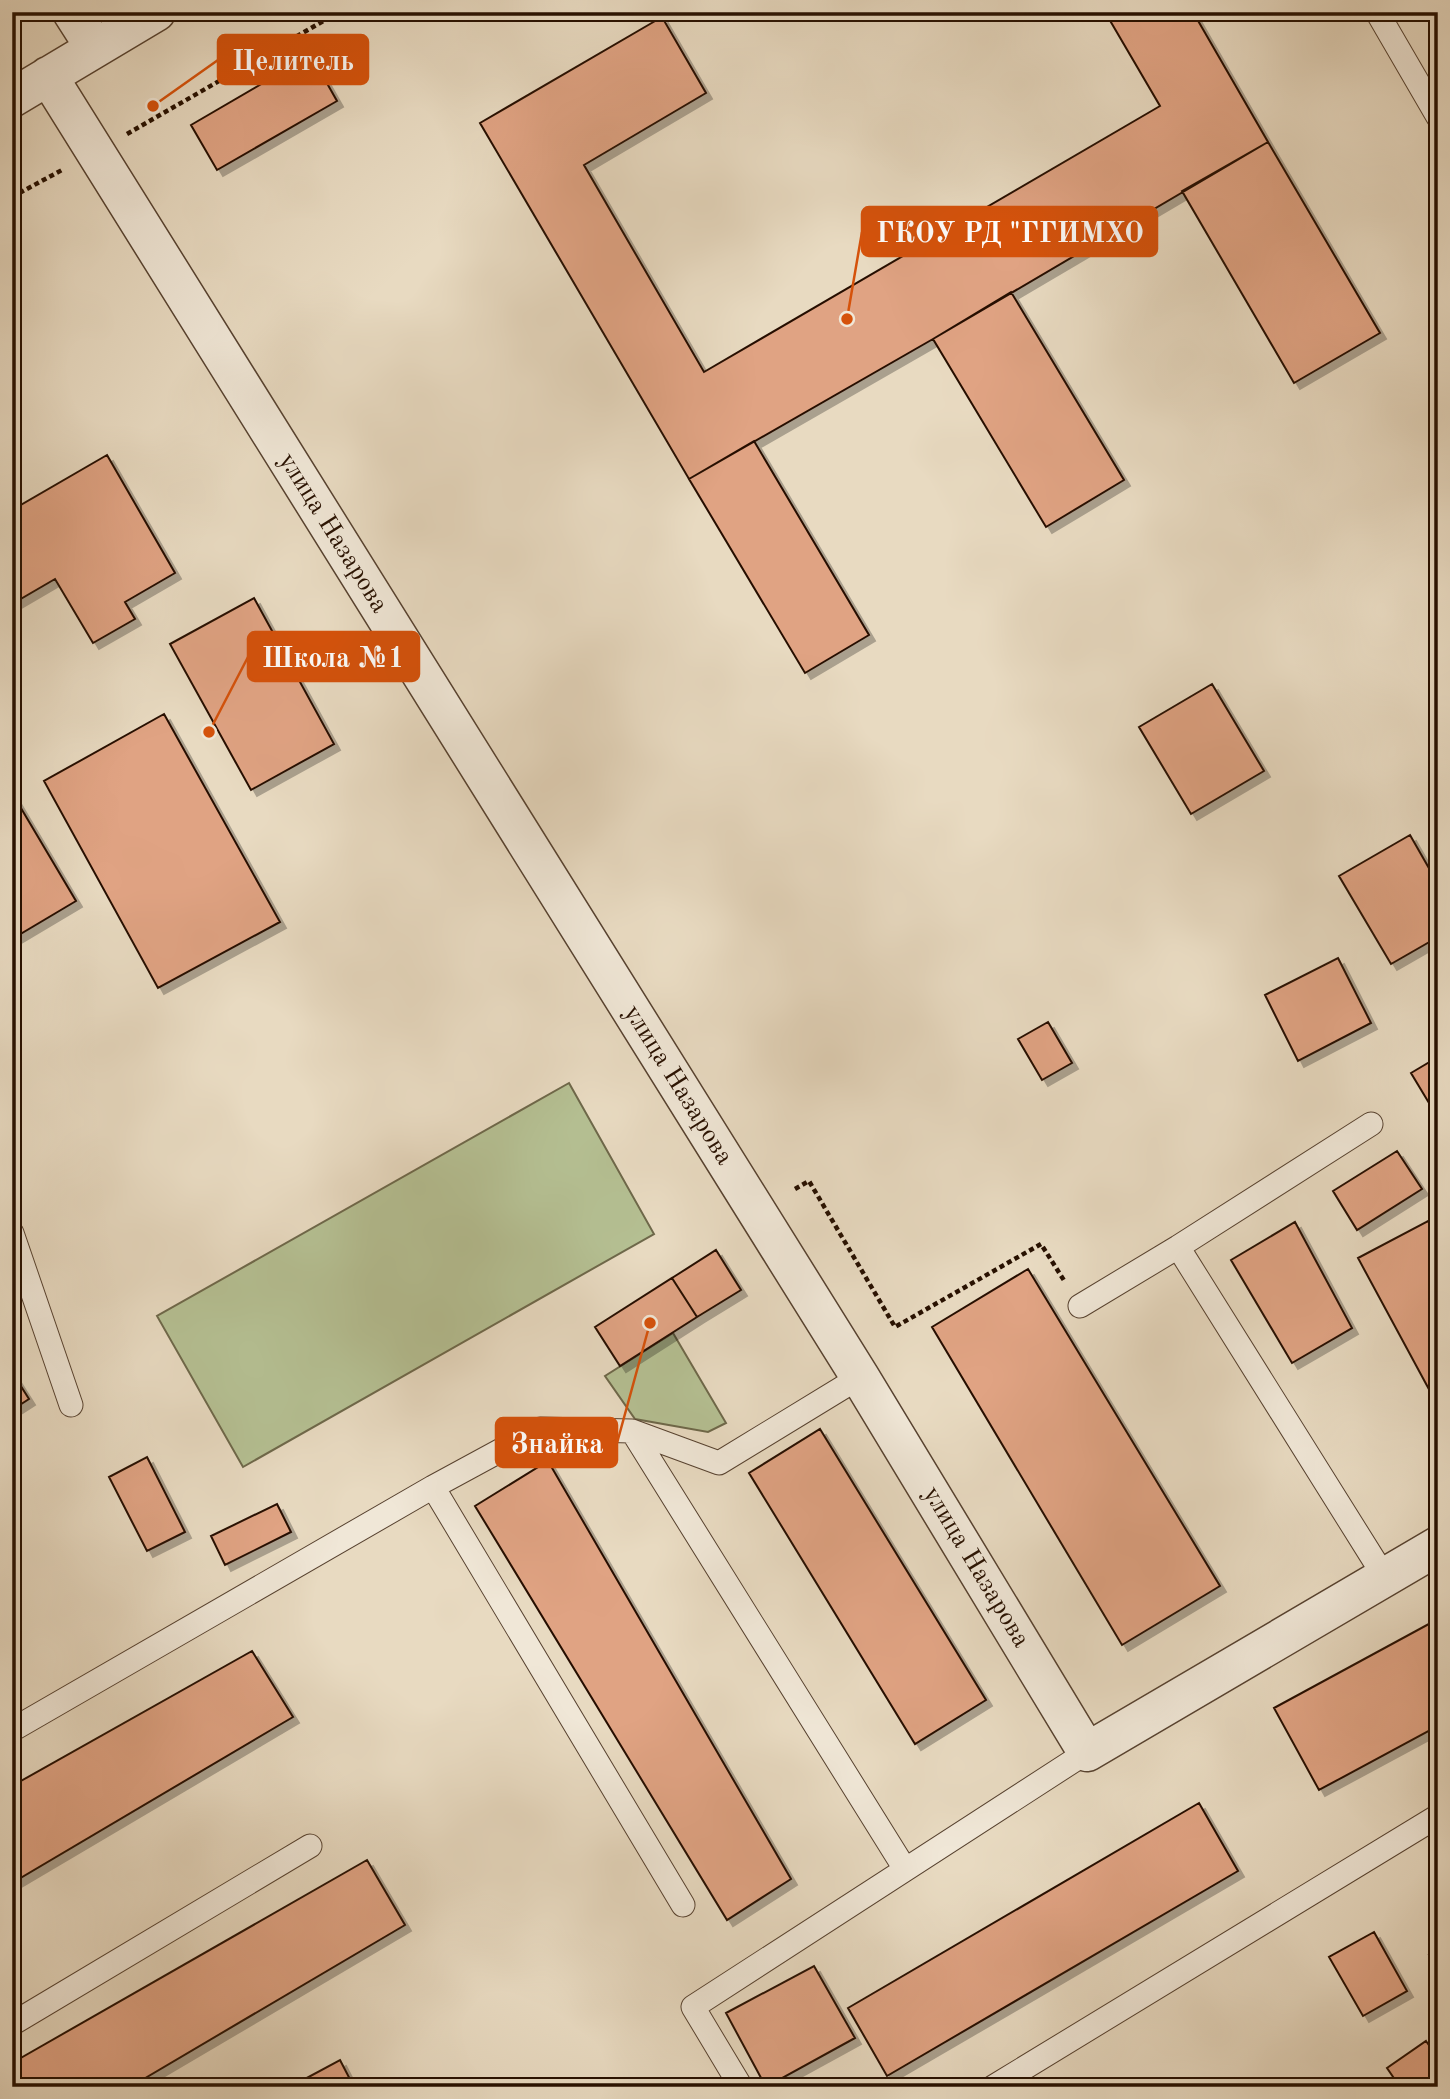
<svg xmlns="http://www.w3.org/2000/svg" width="1450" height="2099" viewBox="0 0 1450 2099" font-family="'Old Standard TT',serif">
	<defs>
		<filter id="shadow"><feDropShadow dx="6" dy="6" stdDeviation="0" flood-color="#0004"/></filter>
	</defs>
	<rect width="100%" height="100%" fill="#e8dac1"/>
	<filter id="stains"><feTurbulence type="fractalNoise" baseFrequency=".00286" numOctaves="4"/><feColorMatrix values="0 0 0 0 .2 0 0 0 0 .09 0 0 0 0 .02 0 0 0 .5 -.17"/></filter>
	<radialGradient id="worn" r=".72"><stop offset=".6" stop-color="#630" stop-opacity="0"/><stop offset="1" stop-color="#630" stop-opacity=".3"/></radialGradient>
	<!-- green -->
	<path fill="#b5c093" stroke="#6e684a" stroke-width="2" d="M569 1083 654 1234 243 1467 157 1316Z
		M673 1333 726 1423 708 1432 635 1419 605 1376Z"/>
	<!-- building -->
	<path fill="#e0a383" stroke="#271000" stroke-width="2" filter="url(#shadow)" d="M1105 12H1193L1268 142 933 339 689 479 480 123 662 17 706 93 584 165 704 372 1160 106Z
		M311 55 337 101 217 170 191 125Z
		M1268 142 1380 333 1294 383 1182 191Z
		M1011 292 1124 480 1046 527 933 339Z
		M754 441 869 635 805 673 689 479Z
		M107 455 175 573 125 602 135 619 93 643 55 579 12 604V510Z
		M254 598 334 744 251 790 170 644Z
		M1212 684 1264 771 1191 814 1139 727Z
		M164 714 280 922 158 988 44 781Z
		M12 793 76 901 12 939Z
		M1410 835 1438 884V937L1391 964 1339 876Z
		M1338 958 1371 1023 1298 1061 1265 995Z
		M1048 1022 1072 1063 1042 1080 1018 1039Z
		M1438 1057V1118L1411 1073Z
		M1397 1151 1422 1189 1357 1230 1333 1191Z
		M1428 1221 1438 1239V1406L1358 1258Z
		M1295 1222 1352 1328 1292 1363 1231 1260Z
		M716 1250 741 1290 697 1317 672 1278Z
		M1028 1269 1220 1586 1122 1645 932 1327Z
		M672 1278 697 1317 620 1366 595 1327Z
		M12 1372 29 1399 12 1410Z
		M820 1429 986 1700 915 1744 749 1473Z
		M147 1457 185 1532 147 1551 109 1477Z
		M548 1461 791 1879 727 1920 475 1506Z
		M277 1504 291 1532 225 1565 211 1536Z
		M1438 1619V1726L1319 1790 1274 1708Z
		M252 1651 293 1717 12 1883V1786Z
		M1199 1803 1238 1871 887 2076 848 2008Z
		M367 1860 405 1925 130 2087H12V2063Z
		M1374 1932 1407 1991 1363 2016 1329 1957Z
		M1438 1950V1971L1429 1955Z
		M814 1966 855 2038 766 2087 726 2013Z
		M1426 2041 1438 2058V2087H1400L1387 2068Z
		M340 2060 354 2087H290Z"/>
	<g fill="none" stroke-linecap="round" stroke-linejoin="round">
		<!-- lane casing -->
		<g stroke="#574230" stroke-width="25">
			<path id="lane" d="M1377 12 1438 117
				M12 1233 71 1405
				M1178 1247 1384 1576
				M1080 1306 1178 1247 1371 1124
				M632 1431 905 1869
				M433 1487 683 1905
				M12 1730 433 1487 540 1429 632 1431 719 1463 860 1377
				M12 2024 310 1846
				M741 2087 693 2007 1087 1752
				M993 2087 1438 1816"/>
		</g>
		<!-- street casing -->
		<g stroke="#574230" stroke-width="41">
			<path id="street" d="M72 12 95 48
				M48 76 860 1377 1087 1752 1438 1546
				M12 98 156 12"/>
		</g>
		<!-- path -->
		<path stroke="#271000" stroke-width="4.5" stroke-dasharray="5 3.5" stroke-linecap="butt" d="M127 134 339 12
			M12 197 62 170
			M795 1189 809 1181 895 1327 1041 1244 1065 1282"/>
		<!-- lane -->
		<use href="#lane" stroke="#f0e7d7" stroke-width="23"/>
		<!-- street -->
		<use href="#street" stroke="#f0e7d7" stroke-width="38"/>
	</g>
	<g text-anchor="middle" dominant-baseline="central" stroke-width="6" stroke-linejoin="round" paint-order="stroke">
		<!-- street labels -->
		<g font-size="26" fill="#271000" stroke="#f0e7d7">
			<text transform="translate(333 533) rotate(58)">улица Назарова</text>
			<text transform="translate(678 1085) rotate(58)">улица Назарова</text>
			<text transform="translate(976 1567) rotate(59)">улица Назарова</text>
		</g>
	</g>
	<!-- callouts -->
	<path fill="none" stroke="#d5520b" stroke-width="2.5" d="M153 106L218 60M847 319L862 232M209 732L248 657M650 1323L617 1443"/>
	<g fill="#d5520b" stroke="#f0e7d7" stroke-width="2.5">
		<circle cx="153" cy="106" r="7"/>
		<circle cx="847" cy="319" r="7"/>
		<circle cx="209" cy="732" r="7"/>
		<circle cx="650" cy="1323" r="7"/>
	</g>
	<g fill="#d5520b" stroke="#d5520b" stroke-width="2.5">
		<rect x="218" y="35" width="150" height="49" rx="7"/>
		<rect x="862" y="207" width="295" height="49" rx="7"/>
		<rect x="248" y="632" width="171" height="49" rx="7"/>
		<rect x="496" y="1418" width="121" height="49" rx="7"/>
	</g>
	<g font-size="28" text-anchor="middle" font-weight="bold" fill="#fff">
		<text x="293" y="70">Целитель</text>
		<text x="1010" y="242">ГКОУ РД "ГГИМХО</text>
		<text x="333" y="667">Школа №1</text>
		<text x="557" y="1453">Знайка</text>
	</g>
	<!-- margin -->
	<rect width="1450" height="2099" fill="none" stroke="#e8dac1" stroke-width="42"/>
	<rect x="14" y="14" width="1422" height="2071" fill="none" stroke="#271000" stroke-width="3.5"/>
	<rect x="21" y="21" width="1408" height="2057" fill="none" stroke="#271000" stroke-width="2"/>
	<rect width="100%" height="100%" filter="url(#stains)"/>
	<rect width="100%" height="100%" fill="url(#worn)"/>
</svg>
